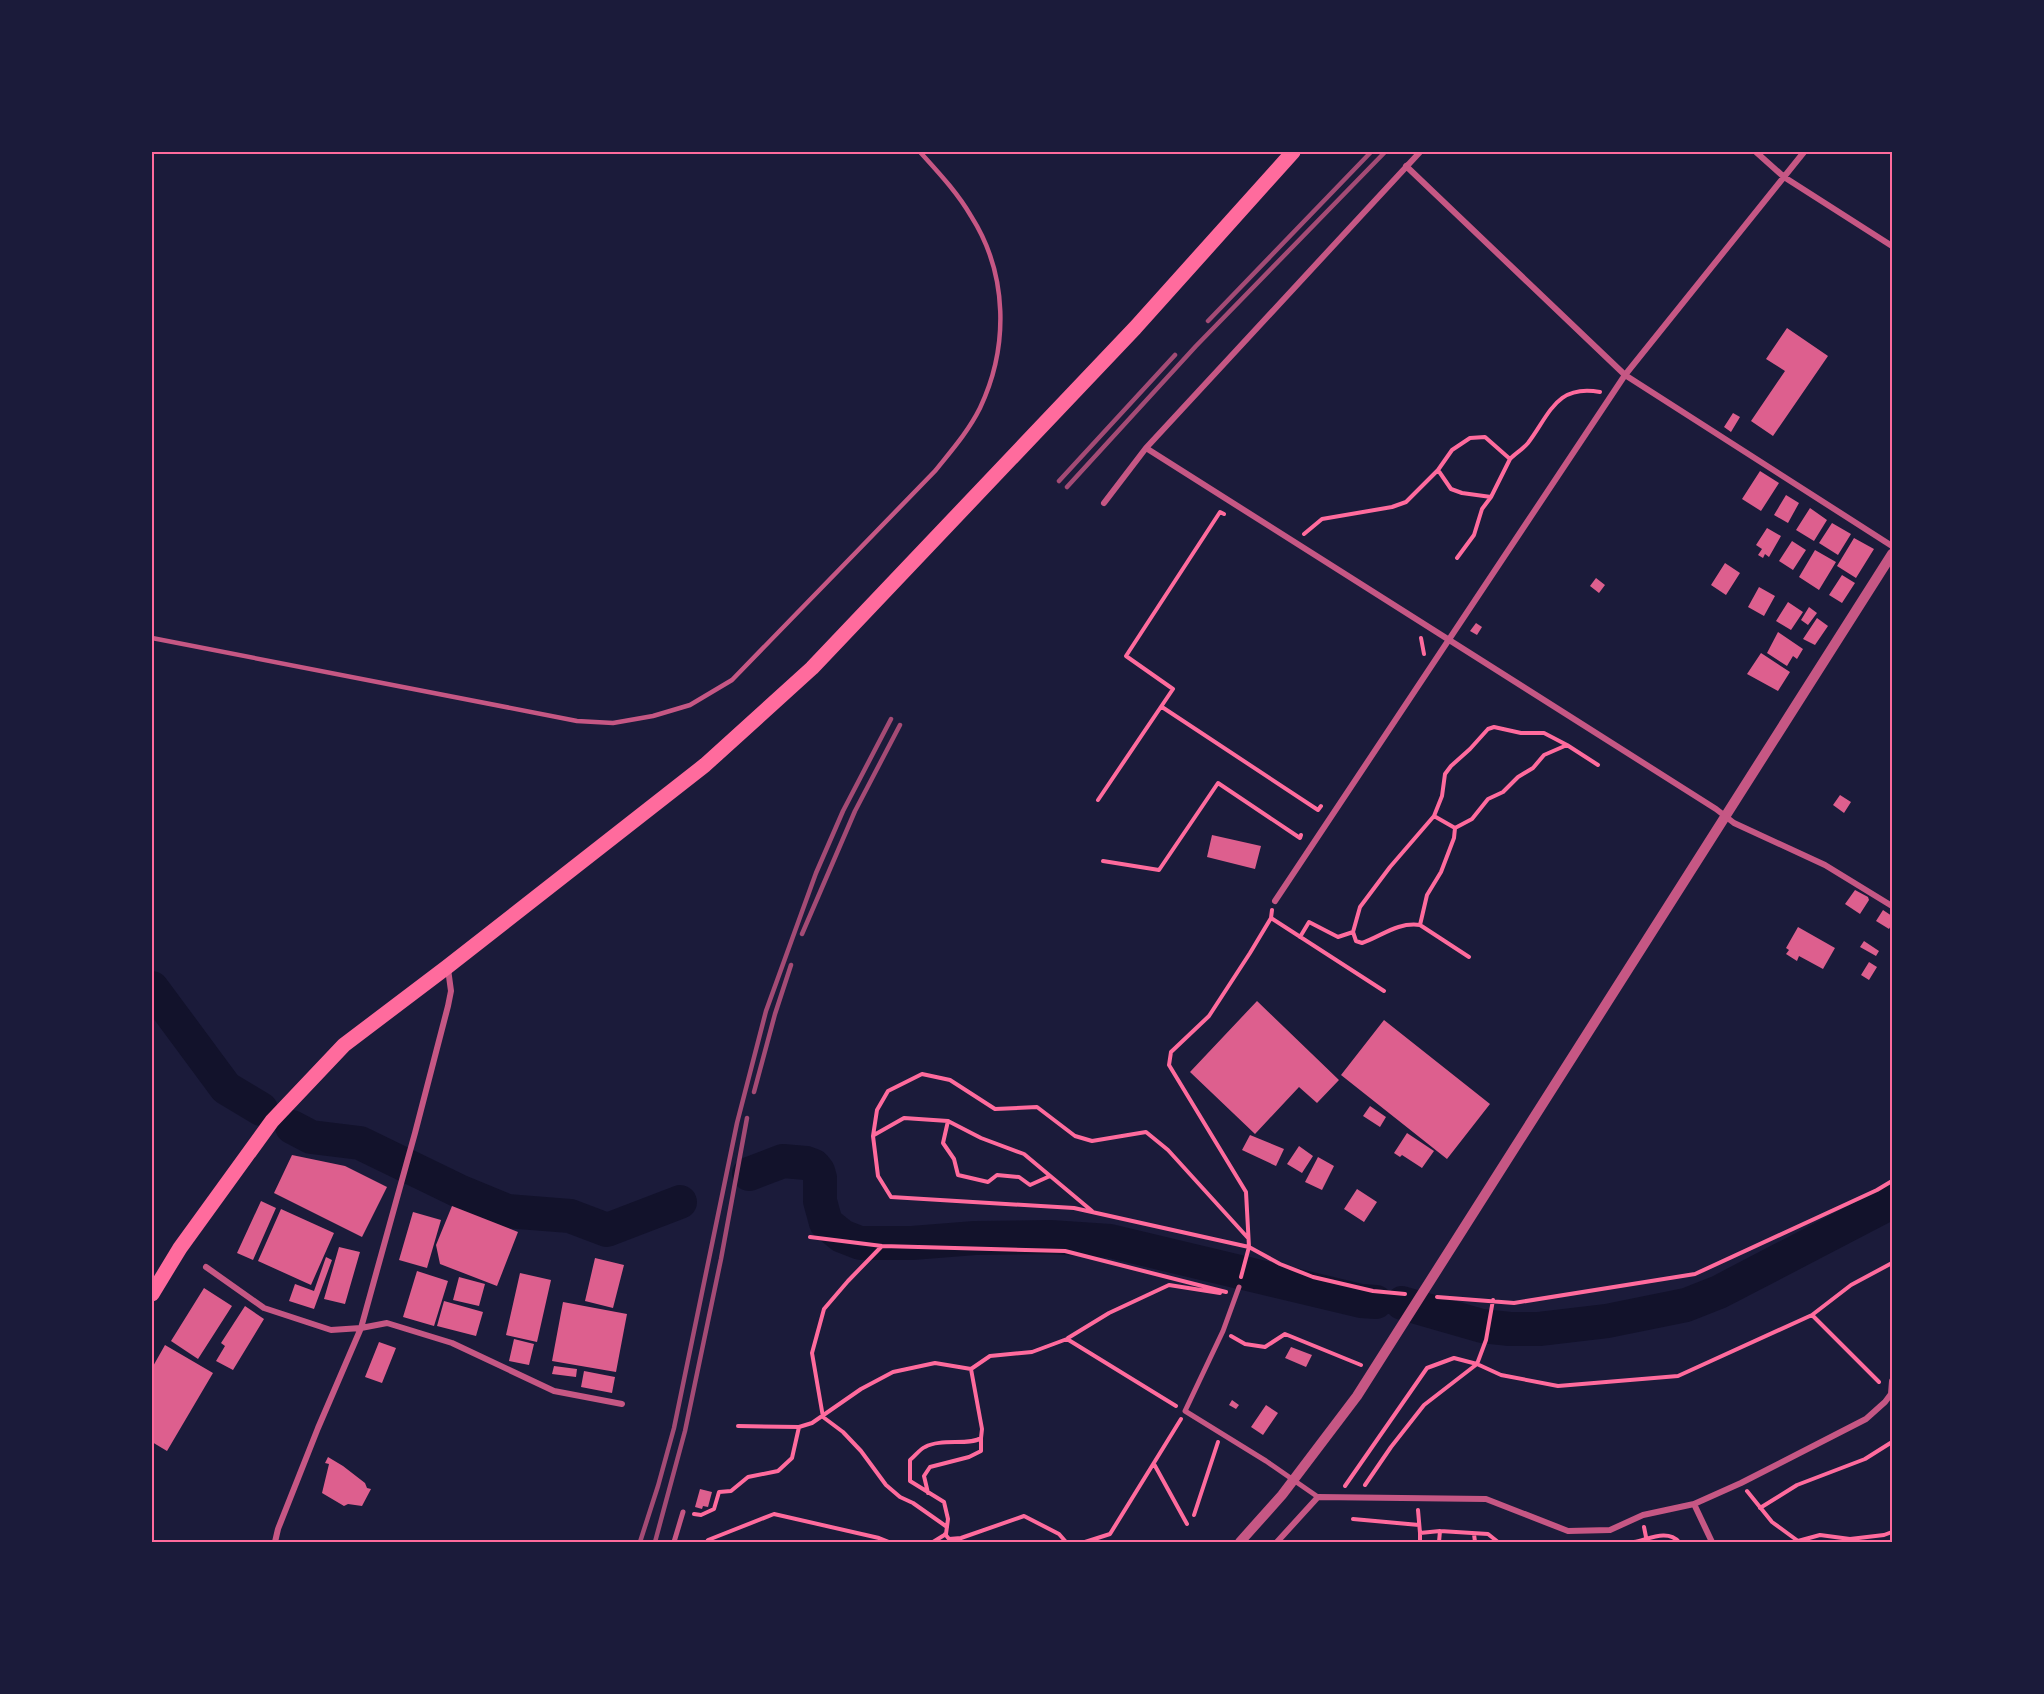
<svg xmlns="http://www.w3.org/2000/svg" width="2044" height="1694" viewBox="0 0 2044 1694" font-family="'Public Sans',sans-serif">
	<rect width="100%" height="100%" fill="#1b1b3a"/>
	<g fill="none" stroke-linecap="round" stroke-linejoin="round">
		<!-- river -->
		<path stroke="#12122b" stroke-width="34" d="M152 988 226 1088 261 1109
			M292 1127 311 1137 360 1143 461 1192 507 1211 570 1216 607 1230 680 1202
			M749 1174 783 1161 806 1163 814 1166 818 1171 820 1178V1201L826 1223 842 1236 860 1243H912L975 1238 1050 1237 1110 1241 1361 1301 1376 1302
			M1402 1303 1482 1326 1510 1329H1539L1607 1321 1686 1305 1719 1292 1892 1202"/>
	</g>
	<!-- building -->
	<path fill="#dd5f8e" d="M1787 328 1828 356 1773 436 1751 421 1785 371 1766 359Z
		M1733 413 1740 417 1731 432 1724 427Z
		M1760 471 1779 483 1761 511 1742 499Z
		M1786 495 1799 503 1788 523 1774 515Z
		M1810 508 1827 520 1814 541 1796 530Z
		M1832 523 1851 534 1838 555 1819 543Z
		M1767 528 1781 536 1769 557 1765 554 1763 558 1758 555 1762 549 1756 545Z
		M1854 538 1874 549 1856 578 1837 566Z
		M1792 541 1806 550 1793 570 1779 561Z
		M1815 550 1836 562 1819 590 1799 577Z
		M1725 563 1740 573 1726 595 1711 585Z
		M1842 575 1855 583 1842 603 1829 595Z
		M1596 578 1605 585 1599 593 1590 586Z
		M1759 587 1775 596 1764 616 1748 607Z
		M1788 602 1803 612 1791 630 1776 621Z
		M1809 607 1817 613 1808 625 1801 620Z
		M1817 618 1828 626 1815 645 1803 639Z
		M1476 623 1482 627 1477 635 1470 631Z
		M1778 632 1803 649 1797 659 1793 656 1787 666 1767 653Z
		M1761 653 1790 672 1778 691 1747 674Z
		M1840 795 1851 802 1844 813 1833 805Z
		M1212 835 1261 846 1255 869 1207 857Z
		M1855 890 1868 897 1869 900 1860 914 1845 904Z
		M1883 910 1892 916V924L1889 929 1876 921Z
		M1798 927 1835 948 1823 969 1799 956 1797 961 1786 954 1789 950 1786 948Z
		M1864 941 1879 951 1876 956 1860 947Z
		M1869 962 1877 967 1869 980 1861 975Z
		M1257 1001 1339 1080 1317 1103 1299 1087 1255 1134 1190 1072Z
		M1384 1020 1490 1104 1447 1159 1341 1075Z
		M1370 1106 1386 1117 1380 1127 1363 1116Z
		M1407 1133 1434 1151 1422 1168 1402 1155 1400 1157 1394 1153Z
		M1250 1135 1284 1149 1276 1166 1242 1150Z
		M1299 1146 1313 1156 1302 1173 1287 1164Z
		M292 1155 345 1166 387 1187 362 1237 274 1193Z
		M1318 1157 1334 1166 1322 1190 1305 1182Z
		M1357 1189 1377 1202 1364 1222 1344 1209Z
		M261 1201 276 1208 253 1260 237 1253Z
		M452 1206 518 1232 497 1286 440 1264 436 1245Z
		M281 1209 334 1233 311 1285 258 1261Z
		M413 1212 441 1220 427 1268 399 1260Z
		M339 1247 360 1252 345 1304 324 1299Z
		M326 1257 332 1260 314 1309 289 1301 295 1284 314 1291Z
		M595 1258 624 1265 613 1308 585 1301Z
		M417 1271 448 1281 434 1326 403 1317Z
		M520 1273 551 1280 537 1342 506 1335Z
		M459 1277 485 1284 479 1306 453 1300Z
		M204 1288 232 1306 198 1359 171 1341Z
		M444 1301 483 1312 476 1336 437 1326Z
		M563 1302 627 1314 616 1372 552 1361Z
		M245 1306 264 1319 233 1370 216 1361 225 1346 221 1343Z
		M514 1339 534 1344 529 1365 509 1361Z
		M379 1342 396 1348 382 1383 365 1377Z
		M165 1345 213 1373 167 1451 152 1442V1368Z
		M1291 1347 1312 1355 1306 1367 1285 1358Z
		M554 1366 577 1369 576 1377 552 1374Z
		M584 1371 615 1377 612 1393 581 1387Z
		M1232 1400 1239 1405 1236 1409 1229 1405Z
		M1266 1405 1278 1413 1263 1435 1251 1427Z
		M328 1457 343 1466 365 1483 367 1488 371 1489 362 1506 348 1504 344 1506 322 1493 329 1464 325 1463Z
		M700 1489 712 1492 708 1507 703 1506 702 1509 695 1507Z"/>
	<g fill="none" stroke-linecap="round" stroke-linejoin="round">
		<!-- path -->
		<path stroke="#ff6b9d" stroke-width="4" d="M1485 437 1510 459 1491 497 1462 493 1451 489 1438 470 1452 450 1470 438Z
			M1510 459C1516 453 1523 449 1528 443 1550 414 1556 384 1600 392
			M1304 534 1322 519 1392 507 1406 502 1438 470
			M1457 558 1474 535 1482 509 1491 497
			M1421 638 1424 654
			M1162 707 1318 810 1321 806
			M1567 745 1544 755 1533 768 1518 777 1503 792 1488 799 1472 819 1455 828 1454 838 1441 872 1427 895 1420 925C1397 922 1382 936 1362 943L1356 941 1353 932 1360 907 1390 867 1434 816 1442 796 1445 774 1451 766 1470 749 1488 729 1494 727 1521 733H1544L1567 745 1598 765
			M1098 800 1173 689 1126 656 1220 512 1224 514
			M1434 816 1455 828
			M1103 861 1159 870 1218 783 1300 838 1301 835
			M1271 918 1384 991
			M1420 925 1469 957
			M1300 937 1309 922 1338 937 1353 932
			M948 1121 943 1143 954 1159 958 1175 988 1182 997 1175 1019 1177 1030 1185 1050 1176
			M874 1135 904 1118 948 1121 981 1138 1024 1154 1092 1211
			M810 1237 882 1246 1065 1251 1226 1292
			M1248 1238 1168 1150 1146 1132 1092 1141 1075 1136 1037 1107 995 1109 950 1080 922 1074 888 1091 877 1110 873 1136 878 1176 891 1197 1074 1208 1249 1247 1280 1264 1313 1277 1373 1291 1405 1294
			M881 1247 848 1281 824 1309 812 1353 823 1417 843 1432 861 1451 886 1485 900 1497 913 1503 947 1527
			M1241 1277 1249 1247 1246 1192 1169 1065 1171 1052 1209 1016 1250 953 1271 918 1272 910
			M1437 1297 1514 1303 1695 1274 1877 1190 1892 1181
			M1812 1315 1879 1382
			M1231 1336 1245 1344 1265 1347 1285 1334 1361 1365
			M1068 1338 1109 1313 1169 1285 1220 1293
			M738 1426 799 1427 812 1423 861 1389 893 1372 935 1363 971 1369 990 1356 1032 1352 1067 1339 1176 1406
			M1154 1464 1187 1524
			M1365 1485 1391 1447 1424 1405 1477 1364 1486 1340 1493 1300
			M1345 1486 1427 1368 1454 1358 1477 1364 1501 1375 1558 1386 1678 1376 1812 1315 1851 1285 1892 1263
			M1747 1491 1772 1522 1798 1541 1820 1535 1850 1539 1884 1535 1892 1532
			M928 1493 924 1476 930 1467 969 1457 981 1451V1438
			M1760 1508 1797 1485 1865 1459 1892 1442
			M1418 1510 1420 1533 1440 1531 1488 1534 1498 1542
			M694 1514 701 1515 714 1509 719 1492 731 1491 748 1477 778 1471 792 1458 799 1427
			M1194 1515 1218 1442
			M1353 1519 1419 1525
			M1644 1527 1647 1542
			M945 1534 949 1539 961 1538 1024 1516 1059 1534 1066 1542
			M1474 1534 1475 1542
			M707 1542 708 1540 774 1514 879 1538 889 1542
			M933 1542 946 1534 948 1519 944 1502 910 1481V1460C915 1456 920 1449 925 1447 941 1438 969 1446 981 1438L982 1429 971 1369
			M1085 1542 1110 1534 1181 1419
			M1420 1542V1533
			M1439 1542 1440 1531
			M1634 1542C1649 1539 1668 1529 1679 1542"/>
		<!-- service -->
		<path stroke="#c65784" stroke-width="4.5" d="M152 638 577 721 613 723 653 716 690 705 732 680 935 471C951 451 968 432 980 408 1009 347 1008 274 971 216 957 192 938 172 920 152"/>
		<!-- pedestrian -->
		<path stroke="#c65784" stroke-width="5" d="M1239 1287 1223 1331 1185 1411 1266 1461 1318 1497
			M674 1542 683 1512"/>
		<!-- minor -->
		<path stroke="#c65784" stroke-width="6" d="M1420 152 1146 448 1716 809 1734 823 1825 865 1892 906
			M1756 152 1784 177 1892 246
			M1406 166 1625 375 1892 546
			M1104 503 1146 448
			M1275 901 1625 375 1804 152
			M206 1267 264 1308 331 1330 361 1328 387 1323 452 1343 554 1391 622 1404
			M1694 1504 1712 1542
			M275 1542 278 1529 318 1428 361 1328 415 1133 448 1006 451 991 448 969
			M1277 1542 1318 1497 1486 1499 1568 1531 1610 1530 1643 1515 1694 1504 1741 1483 1866 1419 1885 1402 1891 1394 1892 1381"/>
		<!-- tertiary -->
		<path stroke="#c65784" stroke-width="10" d="M1240 1542 1282 1495 1357 1396 1892 554"/>
		<!-- primary -->
		<path stroke="#ff6b9d" stroke-width="15" d="M152 1294 180 1248 272 1121 344 1045 447 967 705 765 812 668 1135 328 1293 152"/>
		<!-- rail -->
		<path stroke="#a44b75" stroke-width="4.5" d="M1208 321 1371 152
			M1059 481 1175 355
			M1067 487 1196 346 1385 152
			M802 934 855 811 900 725
			M754 1092 775 1014 791 965
			M640 1542 658 1486 674 1428 737 1123 766 1011 816 873 843 811 891 719
			M655 1542 685 1431 721 1259 747 1118"/>
	</g>
	<!-- border -->
	<rect width="2044" height="1694" fill="none" stroke="#1b1b3a" stroke-width="306"/>
	<rect x="153" y="153" width="1738" height="1388" fill="none" stroke="#ff6b9d" stroke-width="2"/>
</svg>
